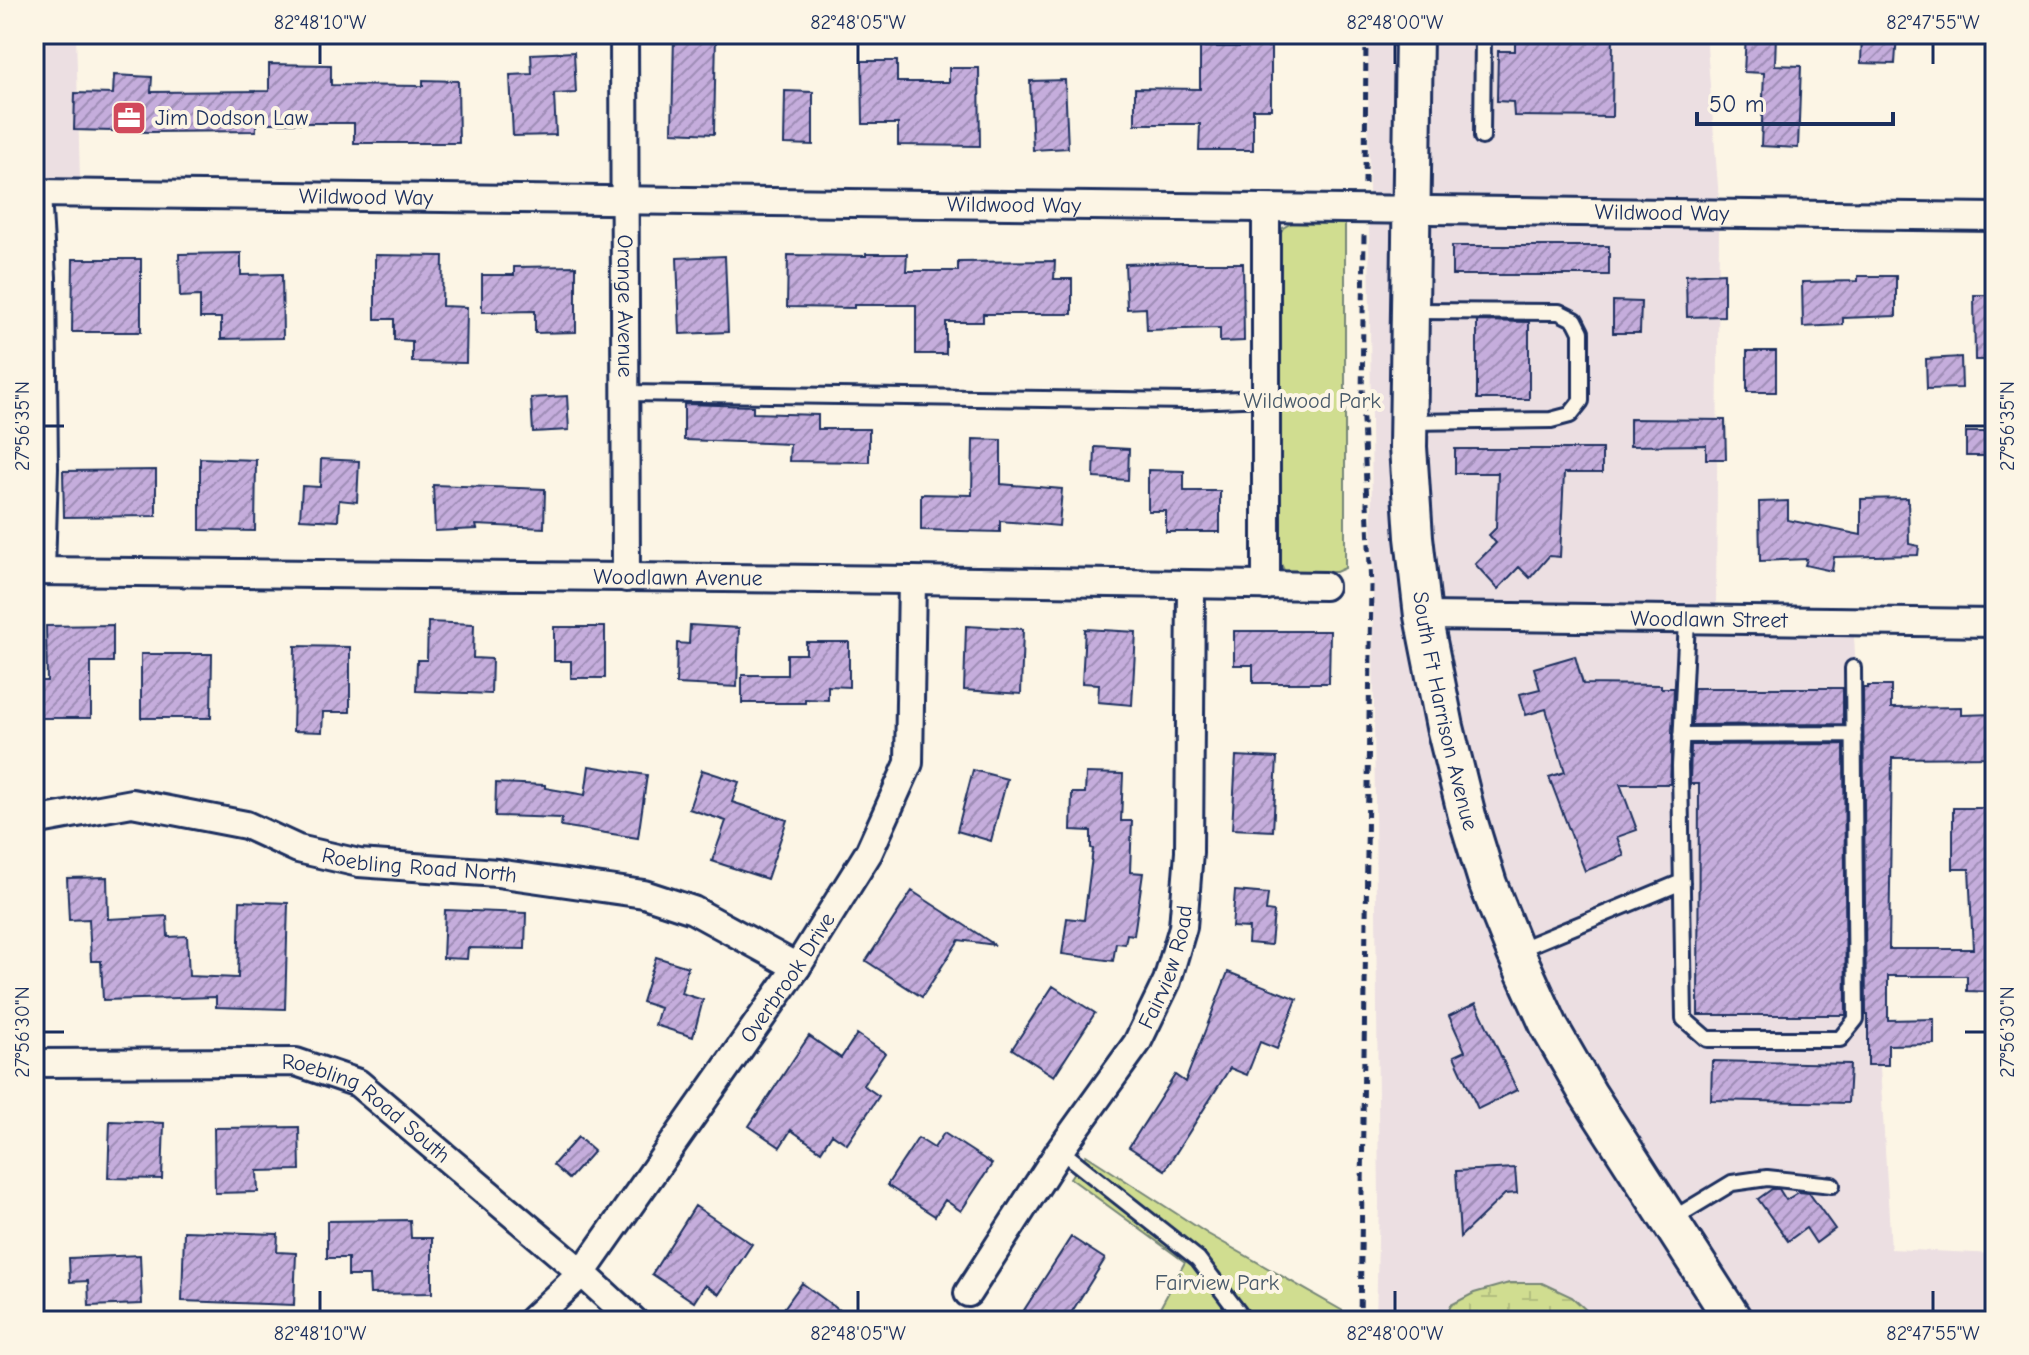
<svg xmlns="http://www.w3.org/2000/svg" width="2029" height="1355" viewBox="0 0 2029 1355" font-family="'Comic Neue',sans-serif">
	<defs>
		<pattern id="wetland-marsh" width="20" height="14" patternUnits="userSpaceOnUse" patternTransform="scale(2)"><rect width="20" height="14" fill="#d0dd90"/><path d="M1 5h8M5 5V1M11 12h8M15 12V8" fill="none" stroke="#b2be7f"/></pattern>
		<pattern id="building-hatch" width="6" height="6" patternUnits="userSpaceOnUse" patternTransform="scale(2)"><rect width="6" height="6" fill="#c5addc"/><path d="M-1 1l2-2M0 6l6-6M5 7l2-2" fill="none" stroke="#9f8db6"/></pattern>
	</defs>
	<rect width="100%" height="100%" fill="#fcf5e5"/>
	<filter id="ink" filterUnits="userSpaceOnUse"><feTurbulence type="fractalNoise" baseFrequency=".0125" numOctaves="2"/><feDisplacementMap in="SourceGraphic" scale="16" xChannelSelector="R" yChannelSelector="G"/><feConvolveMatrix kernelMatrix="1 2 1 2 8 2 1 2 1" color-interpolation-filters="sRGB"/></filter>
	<g filter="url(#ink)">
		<!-- built -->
		<path fill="#ecdfe2" d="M34 34H76L80 179 34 178Z
			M1368 34H1400L1398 194 1369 195Z
			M1427 34H1706L1719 199 1425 194Z
			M1369 225H1397L1454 821 1716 1321H1598L1572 1298 1542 1283 1451 1305 1444 1321H1376L1379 1202Z
			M1424 225 1719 229 1716 606 1435 602 1422 447Z
			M1439 632 1854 637 1891 1249 1995 1254V1321H1750L1562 1021 1500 878Z"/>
		<!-- wetland -->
		<path fill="url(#wetland-marsh)" stroke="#768677" stroke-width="2" d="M1509 1283H1542L1572 1297 1598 1321H1444L1451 1305 1474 1293Z"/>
		<!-- park -->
		<path fill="#d0dd90" stroke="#768677" stroke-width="2" d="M1345 221V568L1336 572H1285L1280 562 1276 241 1283 228 1293 222Z
			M1086 1155 1208 1234 1343 1311V1321H1153L1185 1262 1070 1178Z"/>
		<!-- building -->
		<path fill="url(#building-hatch)" stroke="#1b2f5e" stroke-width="2" d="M674 34H716L714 134 672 132Z
			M1515 34H1613L1612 117 1514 116 1513 102 1497 101 1498 51H1515Z
			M1746 34H1776L1775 65 1801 66 1798 148 1761 146 1764 73 1744 72Z
			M1862 34H1897L1895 64 1861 63Z
			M1200 47H1271V109H1253V150H1199L1200 124H1135V88L1200 89Z
			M574 52 576 93 554 94 556 135 513 136 510 75 532 74 531 54Z
			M862 61H897V82H949V68H979L980 146 898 145V124H863Z
			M269 64 331 65V85L423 86V80L458 81 459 143H354V123H256V131L150 132 74 130 75 93 113 94 114 75 152 77 151 92 269 91Z
			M1065 80 1068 148 1033 150 1030 81Z
			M785 91 813 92V145L784 144Z
			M1452 246H1609V275H1452Z
			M241 253V275L282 274 283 338 221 339V318H200V296L180 297 179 254Z
			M866 254H907L906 271H958V262L1055 261 1054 279H1072V314H983V322H946V354H916V305H854V308L787 307 788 255 866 256Z
			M375 255 443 256 442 306 467 307 466 363 412 362V341L394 340V319H375Z
			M725 256 728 332 680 334 677 258Z
			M73 259H141V332H72Z
			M1182 262V263H1243L1244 341 1220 342V328L1147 330 1146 308 1127 309 1125 264Z
			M576 266V332L535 333V311L482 312V275H514V267Z
			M1724 273V316L1687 317 1686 275Z
			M1858 276H1896V316L1843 318V325L1803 327 1802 282 1858 281Z
			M1974 295H1995V360H1975Z
			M1613 301 1641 302 1640 333H1613Z
			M1477 321 1529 322V399H1477Z
			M1747 351H1776V392H1747Z
			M1961 357 1962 388 1927 389 1926 359Z
			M567 396 569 430 533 432 531 398Z
			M684 404 753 406V413L818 415V429H869V462L789 461 790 444 684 440Z
			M1630 419 1725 420 1726 459H1706V445L1630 446Z
			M1966 432H1995V456H1966Z
			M973 439 1001 440V484L1062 489 1059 526 1000 521V532L921 530V494L972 495Z
			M1095 447 1129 449 1128 480 1094 478Z
			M1455 449H1602V473H1564L1560 557 1549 556 1530 578 1519 567 1498 589 1475 564 1496 543 1489 535 1496 528 1498 473H1455Z
			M200 458 256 460 255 531 200 530Z
			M321 459 359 461 357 502 339 500 338 521 300 519 302 486 320 487Z
			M156 470V516L64 517 63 471Z
			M1148 470 1184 471V491H1220V532H1166V511H1148Z
			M433 485 545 489 544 528 476 525 477 529 435 531Z
			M1908 498 1909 544 1919 546 1918 555 1834 557 1832 571 1805 565 1807 559 1760 561 1759 502 1788 501V520L1861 535V499Z
			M428 622 474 624 473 658 492 659 491 694 416 691 417 660H427Z
			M113 625V662H91V718H34V681H47L46 626Z
			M690 625 739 628 737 687 676 684 677 643 689 644Z
			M966 626 1023 629 1021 694 964 690Z
			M554 627H605V678H571V661H554Z
			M1085 629 1136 632 1132 705 1098 702 1099 684 1082 683Z
			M1234 631H1330L1329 683H1253V665H1234Z
			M806 642H849V687L828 686V700L805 699V703H742V675H787V654H806Z
			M295 646 350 647V712H323L322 732 293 731Z
			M141 654H212L211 718H141Z
			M1575 656 1583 684 1661 685V688H1674L1670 784H1620L1637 830 1617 837 1624 856 1585 871 1549 777 1565 772 1546 709 1526 715 1520 694 1540 689 1534 668Z
			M1867 686H1891V708L1961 707V715L1995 714V757L1892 758 1889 949H1973L1969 869H1953V808H1995V992L1967 991V976H1888V1020L1934 1019V1044L1888 1045V1065H1868V1015H1866L1863 688H1867Z
			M1694 688H1843V724L1692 725Z
			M1844 744 1846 1015H1698L1699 784H1690L1691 745Z
			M1236 756 1277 758 1273 831 1232 829Z
			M589 766 647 775 638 838 561 826 562 818 495 816 496 783 545 785V788L585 795Z
			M702 770 739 782 732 802 787 820 767 879 712 861 726 821 689 809Z
			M973 770 1007 779 991 841 957 831Z
			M1086 773 1123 774 1121 821H1132L1130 872 1143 873 1134 935 1127 934 1125 944 1116 943 1113 961 1062 954 1067 918 1084 920 1093 849 1091 848V831L1071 830 1072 793H1085Z
			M107 877 108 919 167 916 168 937 187 936 189 976 238 978 240 901 288 903 285 1009 216 1007V997L103 1000 101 961H91L89 919 69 920 67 878Z
			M912 891 995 945 959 940 922 997 866 961Z
			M1235 891 1268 894 1266 911 1274 912 1271 945 1248 943 1249 928 1232 927Z
			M445 910 526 913 525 949 468 948 467 959 443 958Z
			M656 957 688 967 681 993 703 1000 693 1037 655 1025 660 1008 642 1002Z
			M1228 972 1297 999 1277 1049 1260 1042 1247 1075 1230 1068 1165 1170 1129 1147 1175 1075 1185 1082Z
			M1053 986 1095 1013 1054 1076 1012 1049Z
			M1476 1003 1517 1090 1478 1109 1454 1056 1465 1051 1449 1016Z
			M857 1034 885 1053 863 1085 879 1096 847 1144 832 1134 821 1151 791 1130 780 1147 749 1126 809 1036 841 1058Z
			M1712 1061 1850 1064 1848 1103 1711 1100Z
			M110 1121 164 1123 162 1179 108 1178Z
			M299 1127 300 1170 257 1171 258 1192 215 1193 214 1128Z
			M944 1133 992 1164 961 1211 945 1200 935 1216 887 1185 918 1138 934 1148Z
			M578 1137 594 1151 569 1179 553 1165Z
			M1515 1168 1517 1193 1505 1194 1460 1237 1456 1171Z
			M1772 1189H1779L1786 1200 1799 1192 1809 1193 1835 1229 1816 1243 1806 1228 1788 1241 1758 1199Z
			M695 1206 752 1244 719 1294 705 1285 694 1302 652 1274Z
			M410 1220 411 1238H432V1293L370 1294 369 1276H348V1258H327V1221Z
			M184 1231 278 1234 277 1252 296 1253 294 1305 182 1301Z
			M1071 1237 1105 1259 1066 1321H1060L1046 1312 1041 1321H1017Z
			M140 1255 142 1304 89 1306 88 1281 70 1282 69 1258Z
			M802 1283 854 1321H775Z"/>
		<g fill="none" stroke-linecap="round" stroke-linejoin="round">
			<!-- service casing -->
			<g stroke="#1b2f5e" stroke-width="20">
				<path id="service" d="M1482 137 1483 34
					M43 194 48 277 50 468 47 571
					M626 393 1191 401 1266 398
					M1409 422 1551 420 1570 415 1581 401V332L1575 320 1559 312 1412 311
					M1687 620 1680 766 1684 1019 1707 1039H1840L1856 1019 1853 668
					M1681 735 1854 734
					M1515 951 1682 882
					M1060 1150 1198 1259 1245 1321
					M1669 1221 1732 1183 1767 1178 1832 1185"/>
			</g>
			<!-- minor casing -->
			<g stroke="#1b2f5e" stroke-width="32">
				<g id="minor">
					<path id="s1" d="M624 34 626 578"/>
					<path id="s2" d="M34 193 1995 217"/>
					<path d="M1266 209V586"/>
					<path id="s3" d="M34 571 912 580 1324 586"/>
					<path id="s4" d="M1423 616 1995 623"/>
					<path id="s5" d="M34 821 132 803 246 825 298 849 359 863 497 873 644 894 693 910 797 967"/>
					<path id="s6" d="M34 1063 296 1062 358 1083 582 1273 634 1321"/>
					<path id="s7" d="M968 1293 1060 1150 1137 1043 1167 981 1183 927 1189 852 1191 585"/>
					<path id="s8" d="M531 1321 582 1273 797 967 869 852 909 763 912 580"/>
				</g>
			</g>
			<!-- secondary casing -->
			<g stroke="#1b2f5e" stroke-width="42">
				<g id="secondary">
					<path id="s9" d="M1414 34 1408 447 1414 537 1423 616 1445 727 1467 816 1488 884 1515 951 1550 1028 1588 1094 1734 1321"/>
				</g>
			</g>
			<!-- path -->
			<path stroke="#1b2f5e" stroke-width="5" stroke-dasharray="8 6" stroke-linecap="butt" d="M1365 184 1366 34
				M1360 1321 1371 586 1362 400 1364 234"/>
			<!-- service -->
			<use href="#service" stroke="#fcf5e5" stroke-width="14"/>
			<!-- minor -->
			<use href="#minor" stroke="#fcf5e5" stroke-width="26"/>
			<!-- secondary -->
			<use href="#secondary" stroke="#fcf5e5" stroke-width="36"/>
		</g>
	</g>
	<!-- ticks -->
	<path fill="none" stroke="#1b2f5e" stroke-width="3" d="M320 44V64M858 44V64M1395 44V64M1933 44V64M44 426H64M1965 426H1985M44 1032H64M1965 1032H1985M320 1291V1311M858 1291V1311M1395 1291V1311M1933 1291V1311"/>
	<!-- icons -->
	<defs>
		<g id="office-square" transform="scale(1.8)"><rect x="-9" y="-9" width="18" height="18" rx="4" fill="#d1495b" stroke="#fcf5e5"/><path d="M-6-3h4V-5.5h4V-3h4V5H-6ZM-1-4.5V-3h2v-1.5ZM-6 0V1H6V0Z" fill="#fff"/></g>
	</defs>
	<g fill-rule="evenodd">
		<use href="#office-square" x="129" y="118"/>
	</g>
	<g text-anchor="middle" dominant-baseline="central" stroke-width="8" stroke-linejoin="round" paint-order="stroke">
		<!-- poi labels -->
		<g font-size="22" fill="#1b2f5e" stroke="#fcf5e5" text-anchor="start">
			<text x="155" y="118">Jim Dodson Law</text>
		</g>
		<!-- street labels -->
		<g font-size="22" fill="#1b2f5e" stroke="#fcf5e5">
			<text stroke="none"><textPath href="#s2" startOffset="332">Wildwood Way</textPath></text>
			<text stroke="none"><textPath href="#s2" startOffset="980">Wildwood Way</textPath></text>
			<text stroke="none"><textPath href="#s2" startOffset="1628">Wildwood Way</textPath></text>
			<text stroke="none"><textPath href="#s1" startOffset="272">Orange Avenue</textPath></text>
			<text stroke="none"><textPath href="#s3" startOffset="644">Woodlawn Avenue</textPath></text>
			<text stroke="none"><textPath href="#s4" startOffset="286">Woodlawn Street</textPath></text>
			<text stroke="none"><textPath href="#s9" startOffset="680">South Ft Harrison Avenue</textPath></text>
			<text stroke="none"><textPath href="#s5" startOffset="396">Roebling Road North</textPath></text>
			<text stroke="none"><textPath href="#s7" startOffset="384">Fairview Road</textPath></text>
			<text stroke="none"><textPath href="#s8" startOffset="430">Overbrook Drive</textPath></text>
			<text stroke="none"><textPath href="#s6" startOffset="346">Roebling Road South</textPath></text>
		</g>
		<!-- park labels -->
		<g font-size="22" fill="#485a6a" stroke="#fcf5e5">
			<text x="1312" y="401">Wildwood Park</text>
			<text x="1217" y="1283">Fairview Park</text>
		</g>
	</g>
	<!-- margin -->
	<rect width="2029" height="1355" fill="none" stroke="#fcf5e5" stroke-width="88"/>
	<!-- scale -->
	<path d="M1697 112v12h196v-12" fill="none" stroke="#1b2f5e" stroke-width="4"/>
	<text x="1709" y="112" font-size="24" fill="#1b2f5e" stroke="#fcf5e5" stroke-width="6" paint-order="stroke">50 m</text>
	<rect x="44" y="44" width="1941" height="1267" fill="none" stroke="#1b2f5e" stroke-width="3"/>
	<g font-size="20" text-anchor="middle" fill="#1b2f5e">
		<text x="320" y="29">82°48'10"W</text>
		<text x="858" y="29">82°48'05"W</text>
		<text x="1395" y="29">82°48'00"W</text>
		<text x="1933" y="29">82°47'55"W</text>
		<text transform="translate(22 426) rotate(-90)" y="7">27°56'35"N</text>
		<text transform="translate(2007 426) rotate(-90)" y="7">27°56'35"N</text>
		<text transform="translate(22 1032) rotate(-90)" y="7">27°56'30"N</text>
		<text transform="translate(2007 1032) rotate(-90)" y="7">27°56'30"N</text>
		<text x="320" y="1340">82°48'10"W</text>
		<text x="858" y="1340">82°48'05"W</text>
		<text x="1395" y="1340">82°48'00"W</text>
		<text x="1933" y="1340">82°47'55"W</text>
	</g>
</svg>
